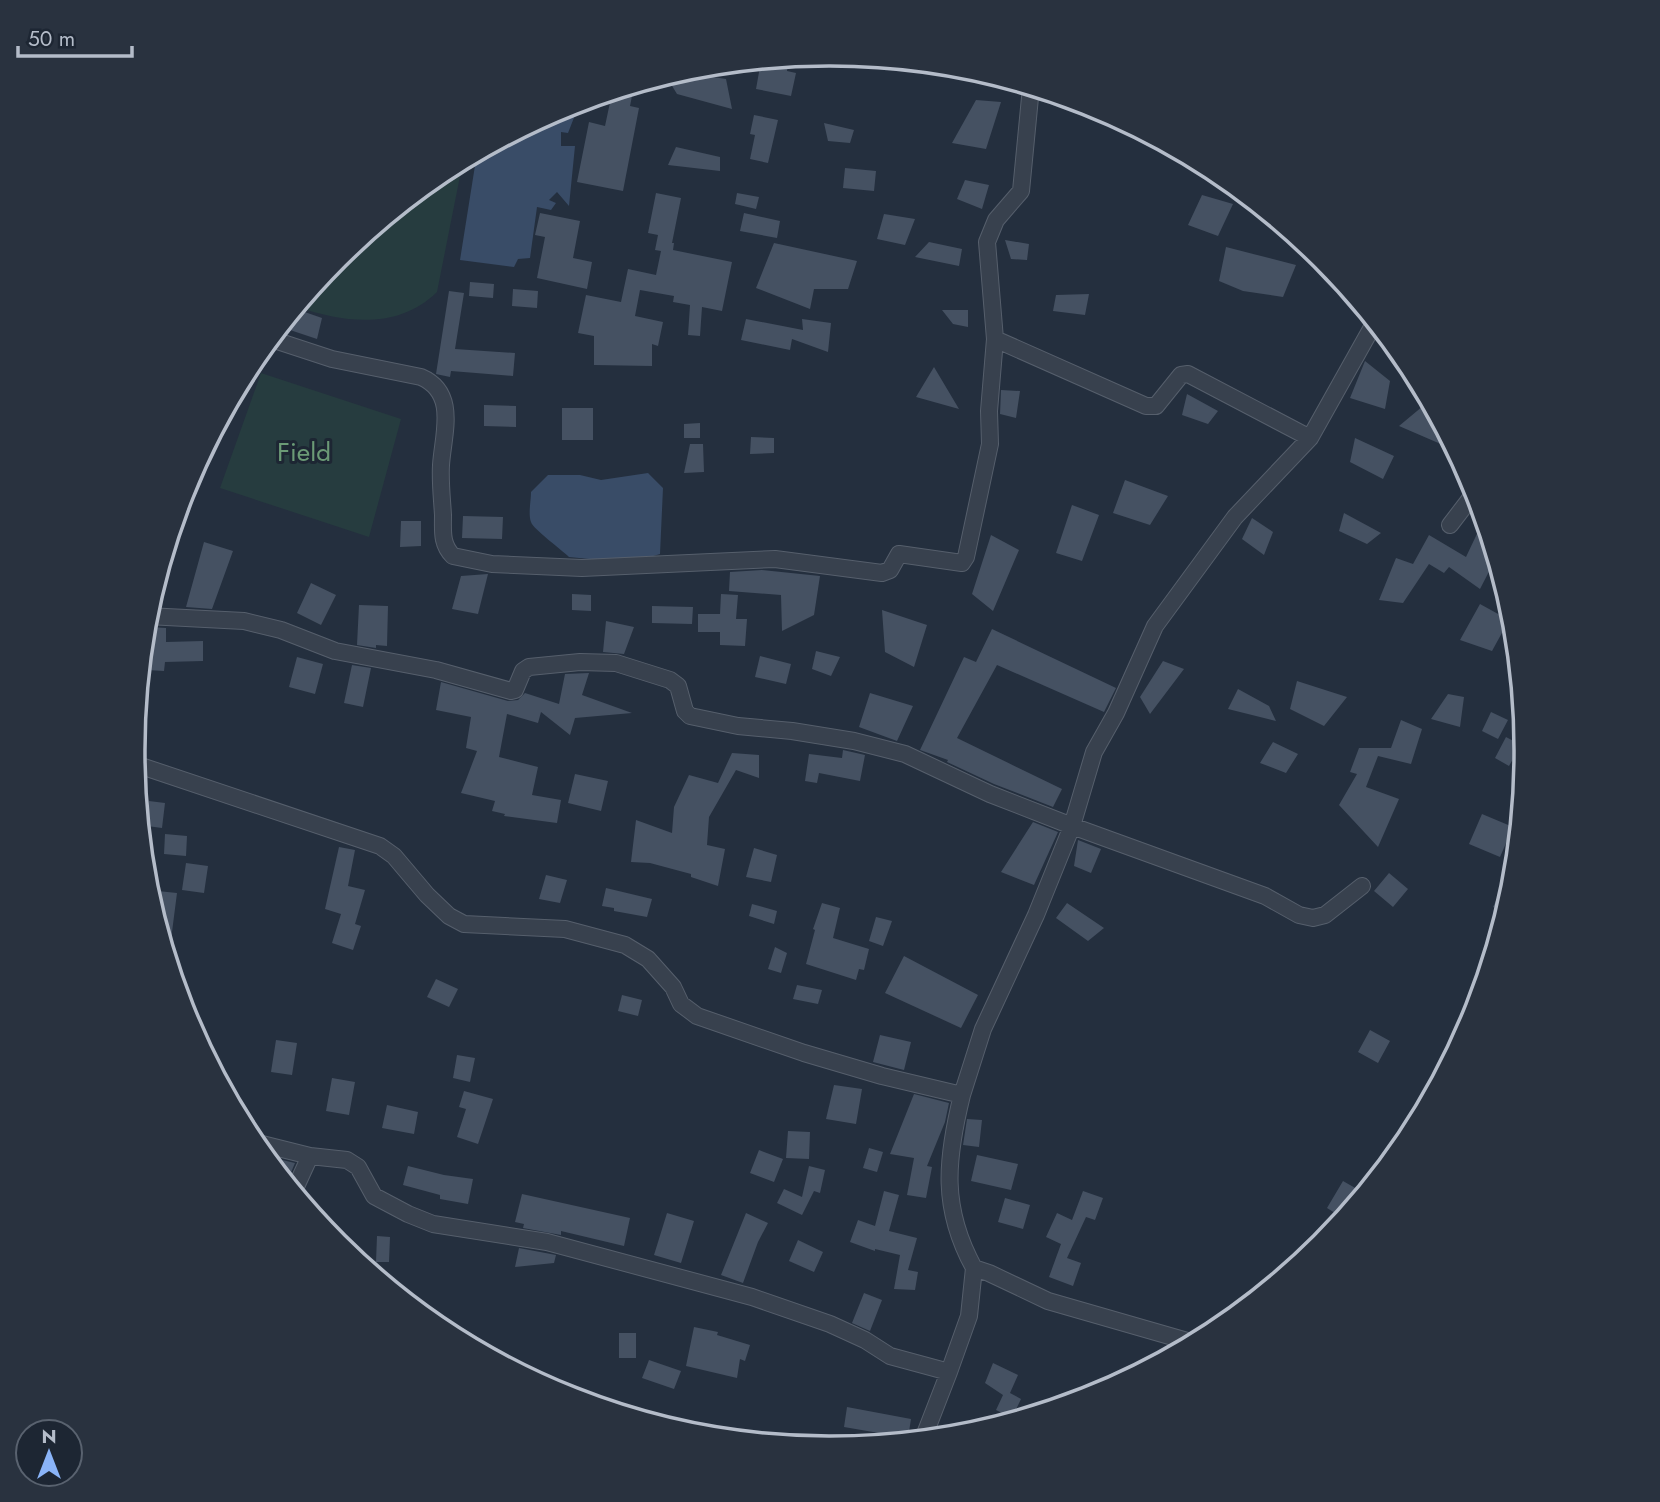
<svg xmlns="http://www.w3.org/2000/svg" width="1660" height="1502" viewBox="0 0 1660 1502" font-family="Jost,sans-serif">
	<rect width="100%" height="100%" fill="#242f3e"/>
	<!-- green -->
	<path fill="#263c3f" d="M463 161 437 292C398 330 345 323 298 307L338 258 443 171Z
		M261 373 401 419 369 537 220 488Z"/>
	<!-- water -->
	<path fill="#394c67" d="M577 103V110L568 133 561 132V146H575L569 206 557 192 549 200 556 203 551 210 537 207 530 258 518 259 514 267 460 260 477 153 564 107Z
		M648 473 663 488 660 554 630 563 569 557C561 549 533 529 531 522 528 514 531 501 531 492L548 475H580L601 480Z"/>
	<!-- building -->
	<path fill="#455162" d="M788 58 787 71 796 73 791 96 756 89 761 61Z
		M680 72 726 79 732 109 677 94 666 76Z
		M634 86 630 106 639 108 623 191 577 182 589 122 605 126 612 93Z
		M976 100 1001 102 986 149 952 143Z
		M754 115 778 120 768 163 750 159 755 135 750 134Z
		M824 123 854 130 850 143 828 141Z
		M676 147 720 157V171L668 165Z
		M845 168 876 171 874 191 843 188Z
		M965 180 989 185 982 209 957 199Z
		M656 193 681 198 672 243H674L673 250 732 262 722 311 702 307 700 336 688 335 690 305 673 302 674 296 640 290 635 316 663 322 658 346 652 344V366L594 365V336L578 333 586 295 621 302 628 269 656 275 661 251 655 250 658 235 648 233Z
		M737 193 759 197 756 209 735 204Z
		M1202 195 1233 204 1218 236 1188 225Z
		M540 213 580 221 573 258 592 262 587 289 537 278 545 237 535 235Z
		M744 213 780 221 777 238 740 231Z
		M884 214 915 219 905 245 877 239Z
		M1005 240 1029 244 1027 260 1011 259Z
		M929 242 962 249 959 266 915 257Z
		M774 243 857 261 848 289H814L810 309 756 288Z
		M1226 247 1296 265 1283 297 1243 291 1219 281Z
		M470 282 494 284 493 298 469 296Z
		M513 289 538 291 537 308 512 306Z
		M449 291 464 293 455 349 515 353 513 376 451 371 450 377 436 374Z
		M1089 294 1085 315 1053 311 1056 295Z
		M296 309 322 318 317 339 281 327Z
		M942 310H968V327L953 324Z
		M746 319 803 330 802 319 831 323 828 352 792 339 790 350 741 340Z
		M1365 361 1390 381 1385 409 1350 398Z
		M934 367 959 409 916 397Z
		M1001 390 1020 391 1016 418 1000 414Z
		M1187 394 1218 411 1208 424 1182 415Z
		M1429 401 1449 437 1443 445 1399 426Z
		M484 405 516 406V427L484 426Z
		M562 408H593V440H562Z
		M700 423V438H684V424Z
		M751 437 774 438V453L750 454Z
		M1355 438 1394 456 1383 479 1350 462Z
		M690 444H703L704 472 684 473Z
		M1125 480 1168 496 1150 525 1113 513Z
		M186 487 197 491 183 525 175 522Z
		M1072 505 1099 515 1082 561 1056 553Z
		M1344 513 1381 533 1367 544 1339 531Z
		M463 516 503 517 502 539 462 538Z
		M1252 518 1273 532 1264 555 1242 539Z
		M1484 519 1496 558 1480 589 1449 567 1444 573 1429 564 1403 603 1379 600 1396 558 1413 564 1429 535 1466 557Z
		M401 521H421V546L400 547Z
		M991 535 1019 550 993 611 972 594Z
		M204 542 233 551 212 609 186 607Z
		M762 570 820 576 814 615 782 631 781 595 729 591 730 572Z
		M488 574 478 614 452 609 461 576Z
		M311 583 336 595 321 625 297 613Z
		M572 594 591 595V611L572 610Z
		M721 594 738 595 736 619H747L745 646 720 645V632H698V614H720Z
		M1480 604 1509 620 1492 651 1460 640Z
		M359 605 388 606 387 646 376 645V648L357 645Z
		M652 606 693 607 692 624 652 623Z
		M882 610 927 625 914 667 885 652Z
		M606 621 634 627 624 654 603 652Z
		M149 627 166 628V642L203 641V661L165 662 164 671 147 670Z
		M992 629 1116 688 1104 712 997 665 957 738 1062 789 1053 807 994 784 947 762 948 760 920 750 964 657 976 662Z
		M816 651 840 657 831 676 812 669Z
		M760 656 791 664 786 684 755 677Z
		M297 657 323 664 315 694 289 687Z
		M1163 661 1184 669 1150 714 1140 697Z
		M352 665 371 668 363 707 344 703Z
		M589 673 582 695 632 713 575 718 570 735 541 712 538 723 507 714 499 757 538 767 532 795 561 800 557 823 504 816 505 814 492 811 495 801 461 793 477 751 466 748 471 717 436 710 441 682 508 701 518 700 525 693 559 704 565 674Z
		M1297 681 1347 697 1324 726 1290 709Z
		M1238 689 1269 706 1276 721 1228 709Z
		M870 693 913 706 897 741 859 727Z
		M1448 694 1464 697 1460 727 1431 719Z
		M1491 712 1508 720 1498 739 1482 731Z
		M1401 720 1422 729 1411 764 1378 756 1366 787 1399 799 1378 847 1339 805 1357 774 1350 772 1359 748H1391Z
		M1506 737 1521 745 1509 766 1495 758Z
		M1273 742 1298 754 1286 773 1260 763Z
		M843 750 865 755 860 781 819 773 817 783 805 781 809 754 842 758Z
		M732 753 759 755V778L736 770 709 817 707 845 725 849 718 886 691 877V874L650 863 631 862 636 820 672 833 674 807 689 775 718 783Z
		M575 774 608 781 601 811 568 803Z
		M149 801 165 803 162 828 147 826Z
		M1482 814 1513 827 1500 857 1469 844Z
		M1033 822 1058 832 1034 885 1001 872Z
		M165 834 187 836 186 856 164 854Z
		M1078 840 1101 849 1091 873 1074 866Z
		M339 847 355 850 348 886 365 890 355 924 361 926 353 950 332 943 341 914 325 909Z
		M754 848 777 855 771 882 746 877Z
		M186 863 208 866 204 893 182 890Z
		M1389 873 1408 889 1393 907 1374 891Z
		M546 875 567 880 560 903 539 899Z
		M606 888 652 899 647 917 614 911V908L602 906Z
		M148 890 177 893 172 932V960L169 961Z
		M1500 892 1510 897 1505 913 1493 907Z
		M822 903 840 908 833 938 869 949 864 970 859 969 856 980 806 964 815 930 813 929Z
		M1067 903 1104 928 1088 941 1056 918Z
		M752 904 777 911 774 924 749 916Z
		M876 917 892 921 883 946 869 941Z
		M775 947 787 953 781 973 768 969Z
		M904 956 978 995 961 1028 885 993Z
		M436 979 458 989 449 1007 427 997Z
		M797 985 822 990 818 1004 793 999Z
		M622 995 642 1000 638 1016 618 1011Z
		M1370 1030 1390 1041 1378 1063 1358 1052Z
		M880 1035 911 1042 904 1070 873 1062Z
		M276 1040 297 1043 292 1075 271 1072Z
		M457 1055 475 1058 470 1082 453 1078Z
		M332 1078 355 1082 349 1115 326 1111Z
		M834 1085 862 1089 856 1124 826 1119Z
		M464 1091 493 1099 478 1144 457 1137 466 1109 459 1107Z
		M914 1094 949 1103 945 1122 927 1166 932 1167 926 1198 907 1195 914 1158 890 1154Z
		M387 1105 418 1112 414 1134 382 1128Z
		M967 1119 982 1120 979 1147 963 1145Z
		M788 1131 810 1132 809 1159 786 1158Z
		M869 1148 883 1152 877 1172 863 1168Z
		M759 1150 783 1159 774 1182 750 1173Z
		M977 1155 1018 1164 1011 1190 971 1181Z
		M278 1159 295 1163 287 1182 275 1168Z
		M408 1166 444 1175 473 1179 468 1204 440 1199V1195L403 1185Z
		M809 1166 825 1170 820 1193 814 1191 802 1215 777 1203 784 1189 802 1197Z
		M1343 1181 1364 1193 1343 1218 1327 1208Z
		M884 1191 899 1195 889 1231 917 1238 908 1270 918 1272 915 1290 894 1289 900 1255 875 1249V1251L850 1242 858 1220 875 1226Z
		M1083 1191 1103 1198 1095 1220 1086 1217 1067 1258 1081 1263 1073 1286 1049 1277 1061 1244 1046 1237 1057 1213 1072 1220Z
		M522 1194 630 1218 624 1246 561 1231V1235L523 1228 524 1224 515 1222Z
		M1005 1198 1030 1205 1023 1229 998 1222Z
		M667 1213 694 1221 681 1263 654 1255Z
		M746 1213 768 1223 758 1242 743 1283 721 1275Z
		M377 1236 390 1237 389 1262H376Z
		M798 1240 823 1252 814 1272 789 1261Z
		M519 1248 556 1255 554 1263 515 1267Z
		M864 1293 882 1300 870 1331 852 1323Z
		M694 1327 718 1332 717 1335 750 1345 745 1361 740 1359 737 1378 686 1366Z
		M619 1333H636V1358H619Z
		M649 1360 681 1371 674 1389 642 1378Z
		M993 1363 1018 1375 1010 1393 1021 1399 1012 1418 996 1410 1003 1395 985 1383Z
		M847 1407 911 1419 908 1438 844 1427Z"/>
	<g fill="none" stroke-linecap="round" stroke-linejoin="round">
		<!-- street casing -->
		<g stroke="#565f6c" stroke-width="18">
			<path id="street" d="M271 339 332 359 421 377C458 393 443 434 441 465 440 482 442 498 443 515 443 531 441 544 453 556L492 564 582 568 775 559 882 573 890 570 899 554 962 563 966 557 990 444 989 411 995 339 987 242 996 220 1021 191 1031 87
				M995 339 1146 406H1156L1181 375 1188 374 1310 438
				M1450 525 1476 491
				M147 616 244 621 281 630 335 651 436 670 511 691 515 690 523 671 529 667 580 662 616 663 670 680 678 686 685 711 690 716 738 726 792 731 854 741 905 754 990 794 1072 826 1036 915 983 1029 962 1095
				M135 764 380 846 394 856 427 895 449 916 464 924 565 929 625 945 648 959 673 987 681 1004 697 1016 804 1053 882 1076 962 1095C946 1160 941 1208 974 1268L989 1273 1048 1301 1194 1343
				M1362 886 1325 915 1313 918 1299 915 1265 896 1072 826 1094 752 1116 713 1155 626 1235 517 1310 438 1375 322
				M254 1142 310 1156 347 1160 358 1167 374 1196 408 1214 433 1224 547 1242 752 1297 830 1324 865 1340 890 1356 949 1372 969 1316 974 1268
				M294 1191 310 1156
				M923 1439 949 1372"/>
		</g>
		<!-- street -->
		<use href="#street" stroke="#38414e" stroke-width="16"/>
	</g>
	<g text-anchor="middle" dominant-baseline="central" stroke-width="6" stroke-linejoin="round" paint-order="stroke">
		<!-- park labels -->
		<g font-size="26" fill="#6b9a76" stroke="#1d2633">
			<text x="304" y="452">Field</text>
		</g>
	</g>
	<!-- crop -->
	<path d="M0 0H1660V1502H0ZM829 66H830A684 684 0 0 1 1514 750V752A684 684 0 0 1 830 1436H829A684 684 0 0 1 145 752V750A684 684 0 0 1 829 66Z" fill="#29323f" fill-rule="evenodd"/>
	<path fill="none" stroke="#b4bcc9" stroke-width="3.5" d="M829 66H830A684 684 0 0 1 1514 750V752A684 684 0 0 1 830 1436H829A684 684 0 0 1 145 752V750A684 684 0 0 1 829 66Z"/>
	<!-- north arrow -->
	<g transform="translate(49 1453)"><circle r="33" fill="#1d2633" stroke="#59626f" stroke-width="2"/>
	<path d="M0-5L12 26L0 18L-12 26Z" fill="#8ab4f8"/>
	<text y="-10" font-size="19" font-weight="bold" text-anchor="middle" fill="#b4bcc9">N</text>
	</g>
	<!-- scale -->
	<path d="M18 46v10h114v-10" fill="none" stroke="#b4bcc9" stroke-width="3.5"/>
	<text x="28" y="46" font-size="21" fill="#b4bcc9" stroke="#1d2633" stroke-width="5" paint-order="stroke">50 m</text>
</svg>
